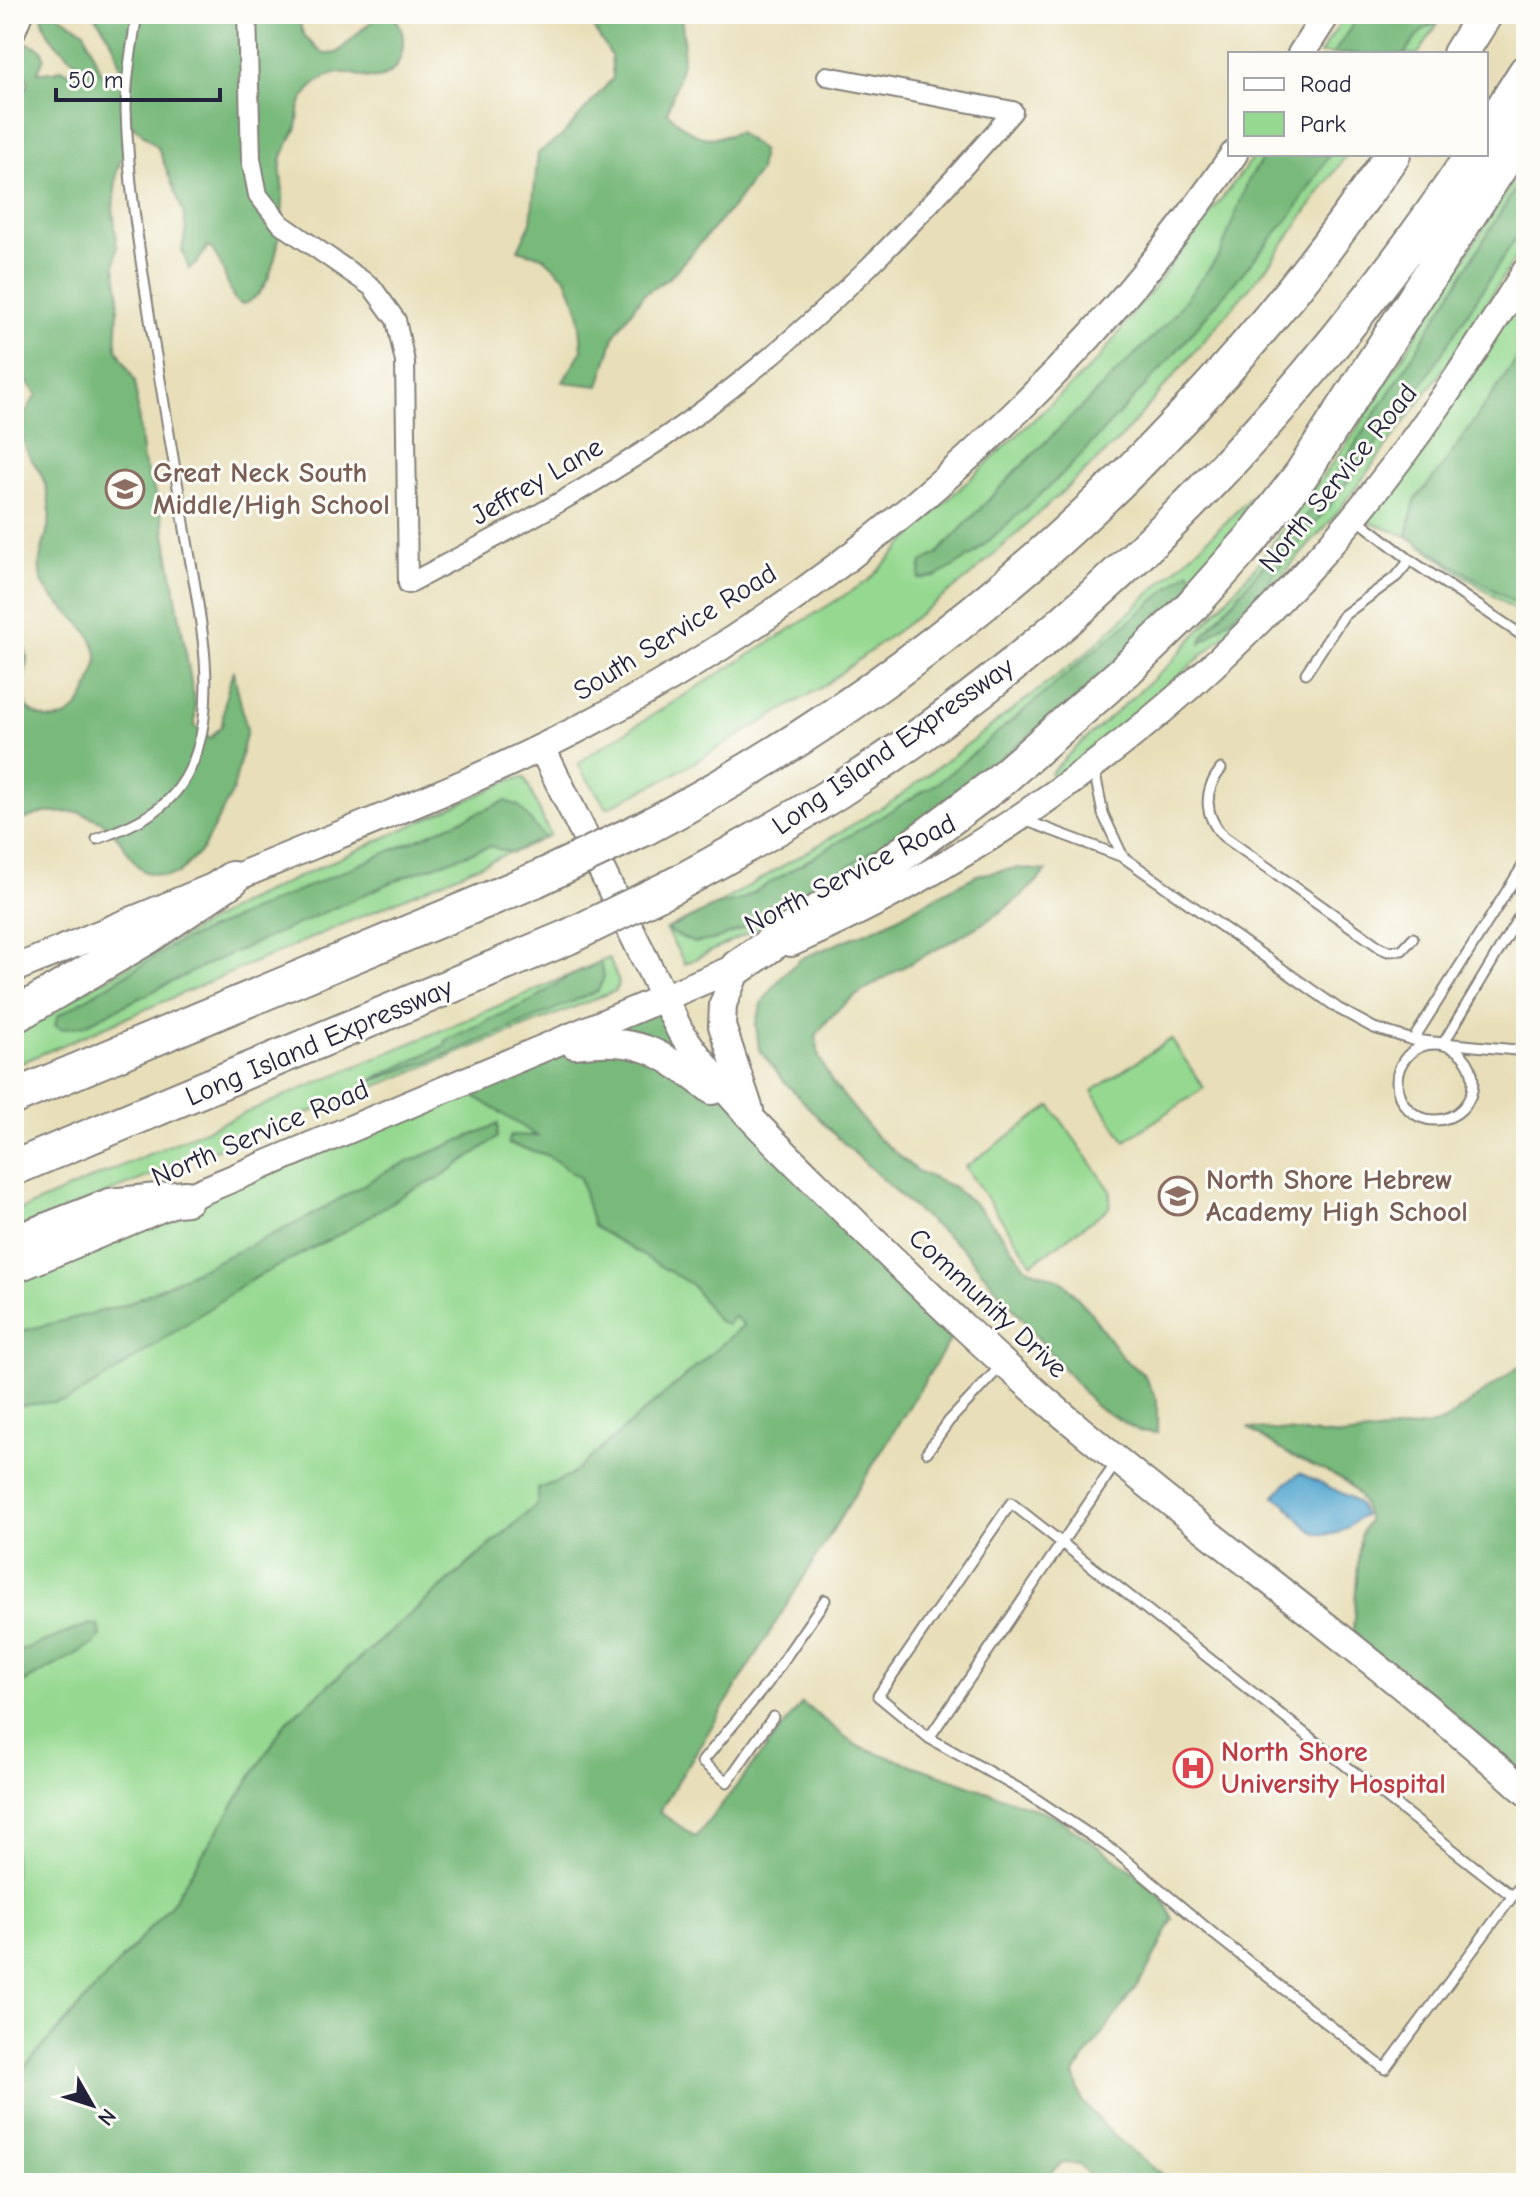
<svg xmlns="http://www.w3.org/2000/svg" width="1540" height="2197" viewBox="0 0 1540 2197" font-family="'Comic Neue',sans-serif">
	<rect width="100%" height="100%" fill="#fdfcf7"/>
	<filter id="ink" filterUnits="userSpaceOnUse"><feTurbulence type="fractalNoise" baseFrequency=".0125" numOctaves="2"/><feDisplacementMap in="SourceGraphic" scale="16" xChannelSelector="R" yChannelSelector="G"/><feConvolveMatrix kernelMatrix="1 2 1 2 8 2 1 2 1" color-interpolation-filters="sRGB"/></filter>
	<filter id="wash" filterUnits="userSpaceOnUse"><feTurbulence type="fractalNoise" baseFrequency=".006" numOctaves="4" result="noise"/><feDisplacementMap in="SourceGraphic" scale="32" xChannelSelector="R" yChannelSelector="G"/><feGaussianBlur stdDeviation="1.8" result="paint"/><feColorMatrix in="noise" values="0 0 0 0 0 0 0 0 0 0 0 0 0 0 0 0 0 1.4 0 .05"/><feComposite in="paint" operator="in"/></filter>
	<g filter="url(#wash)">
		<rect width="100%" height="100%" fill="#e8dfba"/>
		<!-- green -->
		<path fill="#95d991" stroke="#5c7e66" stroke-width="2" d="M1346 14H1444L1418 54H1320Z
			M1256 154H1347L1267 267 1120 439 968 578 822 687 667 778 607 808 578 765 589 755 869 580 939 508 1098 360Z
			M1526 161V241L1448 363 1334 517 1240 622 1073 769 1053 778 1051 773 1070 753 1170 664 1255 567 1354 434Z
			M1526 271V618L1407 536 1354 517Z
			M1324 421 1207 578 1008 767 814 901 685 964 666 930 715 906 896 799 1083 656 1226 522Z
			M525 778 550 835 14 1066V1031L246 901 513 779Z
			M609 958 619 983 615 991 14 1230V1213C211 1125 411 1045 609 958Z
			M1171 1039 1204 1088 1125 1141 1092 1091Z
			M457 1085 562 1151 744 1325 286 1722 170 1906 14 2079V1270Z
			M1051 1106 1111 1191 1109 1208 1032 1263 965 1167Z"/>
		<!-- forest -->
		<path fill="#78b97b" stroke="#4d6e5b" stroke-width="2" d="M42 14H57L84 31 101 73 105 76 122 78C117 49 113 38 93 14H300C298 34 309 42 324 54 328 54 332 54 336 53 349 47 380 0 397 20 408 38 404 69 382 77 368 81 360 74 347 73 327 71 306 88 300 106 298 114 299 122 296 130 292 139 285 148 282 157 278 170 284 186 283 200 282 225 275 282 255 297 250 301 246 306 239 303 228 299 225 259 208 246L197 263 189 269 182 250 186 229 183 212 158 148 133 125 117 171 113 208 117 247 115 266 119 291 116 347 135 381 143 462 160 505 195 705V726L210 739 222 725 225 700 233 670 247 730 233 791 202 850 178 874 166 876 145 872 136 864 118 838 101 821 79 812 42 813 14 823V641L21 632 27 658 23 686 26 707C58 734 81 713 92 679 93 674 97 667 97 662 100 624 48 606 41 578 35 555 51 533 50 511 49 501 46 485 42 476 39 468 32 462 29 455 16 431 21 415 37 395L20 372 14 352V129L17 116 14 87 21 92 26 89 28 83 17 52 23 45 29 43 41 49 44 57 38 72H54L61 69 78 75 87 73C71 55 44 41 42 14Z
			M584 14H680C689 53 679 76 667 112 692 136 703 145 738 132L762 151 759 171 734 205 670 277 643 295 615 334 599 386 563 382 582 350 579 310 566 278 543 257 518 250 531 222 538 153 562 136 613 78 611 55Z
			M1360 14H1444L1437 24C1421 26 1414 42 1404 54H1333Z
			M1266 154H1330L1294 212 1169 360 1065 472 974 554 936 577 919 579 922 562 937 554 1015 472 1170 320 1220 254 1249 179Z
			M1526 171V222L1423 383 1326 510 1252 601 1201 643 1203 636 1315 505 1404 370Z
			M1526 346V610L1407 536 1415 500 1440 470Z
			M1189 571 1194 576 1183 598 1074 700 938 807 775 915 718 939 694 943 666 930 715 906 741 900 939 782Z
			M505 801 519 806 544 838 512 853 490 846 406 876 210 963 85 1025 61 1029 55 1025 58 1016 178 943Z
			M1017 868 1046 871C1008 918 938 946 886 977 859 993 833 1008 816 1036L819 1057 832 1082 876 1136 917 1171 951 1186 976 1205 1004 1237 1026 1268 1061 1280 1088 1309 1123 1358 1144 1375 1157 1400V1433L1139 1431 1095 1406 964 1250 910 1205 832 1132 783 1080 759 1049 756 1023 763 1001 783 975 802 958 881 926 977 875Z
			M600 962 604 977 598 991 451 1053 364 1084 445 1045 446 1040 533 1000 566 978Z
			M663 999 680 1031 960 1324 659 1812 696 1837 802 1703 856 1745 1053 1815 1130 1869 1163 1899 1173 1919 1147 1971 1074 2074 1082 2101 1112 2134 1172 2183H1095L1080 2164 1062 2163 1038 2183H14V2079L170 1906 286 1722 538 1504V1489L570 1476 744 1325 734 1316 727 1325 717 1320 692 1285 593 1226 580 1178 547 1155 508 1144 511 1135 537 1136 457 1085Z
			M498 1124 497 1138 436 1180 410 1191 344 1232 251 1280 106 1378 66 1401 14 1406V1333L125 1305 303 1220 387 1171Z
			M1520 1366 1526 1372V1792L1352 1645 1360 1536 1368 1521C1358 1477 1337 1478 1302 1461 1283 1453 1265 1439 1248 1428L1342 1436 1430 1426 1443 1422Z
			M90 1624 99 1626 101 1635 94 1644 14 1688V1653Z"/>
		<!-- water -->
		<path fill="#55a7d0" stroke="#3c6486" stroke-width="2" d="M1300 1473 1350 1497 1359 1505 1364 1516C1354 1520 1348 1530 1337 1533 1301 1543 1297 1504 1274 1497L1286 1483Z"/>
	</g>
	<g filter="url(#ink)">
		<g fill="none" stroke-linecap="round" stroke-linejoin="round">
			<!-- service casing -->
			<g stroke="#85807a" stroke-width="13">
				<path id="service" d="M14 48 28 14
					M1357 519 1410 560 1526 638
					M1306 673 1344 615 1397 576 1410 560
					M1094 769 1103 814 1123 857
					M1221 769C1203 791 1204 815 1223 836L1381 948 1388 951 1402 950 1413 938
					M1024 820 1123 857 1339 1009 1374 1028 1413 1040 1526 1051
					M97 839C146 820 180 805 197 751 219 682 195 593 184 523 173 458 162 392 151 326 140 255 128 183 126 110 126 78 132 46 137 14
					M1413 1040 1526 861
					M1443 1044 1526 905
					M1397 1082a38 38 0 1 1 76 0a38 38 0 1 1-76 0Z
					M1522 1224 1526 1225
					M927 1452 949 1421 1001 1366
					M773 1717 727 1782 702 1762 767 1684 825 1600
					M929 1738 1116 1463
					M1512 1896 1011 1503 878 1696 929 1738 1030 1795 1117 1853 1215 1935 1385 2069 1526 1878"/>
			</g>
			<!-- minor casing -->
			<g stroke="#85807a" stroke-width="22">
				<path id="minor" d="M247 14 251 159 258 195 281 224 372 287 396 320 405 362 408 584C507 532 605 481 695 416 815 328 917 223 1013 111L827 76"/>
			</g>
			<!-- secondary casing -->
			<g stroke="#85807a" stroke-width="30">
				<path id="secondary" d="M1301 54 1327 14
					M542 748 680 1031C729 1103 794 1161 855 1222 928 1294 1002 1365 1081 1430 1228 1553 1383 1664 1526 1792
					M791 943C1007 848 1201 700 1352 519 1417 441 1472 357 1526 271
					M738 967 723 1004 722 1026 750 1110
					M14 969C113 928 213 887 312 846 403 809 494 773 580 728 839 594 1069 394 1234 154
					M574 1045C643 1037 658 1051 712 1091
					M14 1270 756 959"/>
			</g>
			<!-- motorway casing -->
			<g stroke="#85807a" stroke-width="38">
				<path id="motorway" d="M1460 54 1485 14
					M1486 135 1526 72
					M645 828C946 671 1202 435 1393 154
					M671 887C728 856 784 825 838 791 1093 628 1306 404 1473 154
					M738 967 905 852 997 783 1125 671 1190 608 1253 537 1301 475 1526 126
					M14 1016 147 937 232 879
					M14 1097 535 880
					M14 1168 568 937
					M14 1243 110 1206 186 1198"/>
			</g>
			<!-- service -->
			<use href="#service" stroke="#fff" stroke-width="9"/>
			<!-- minor -->
			<use href="#minor" stroke="#fff" stroke-width="18"/>
			<!-- secondary -->
			<use href="#secondary" stroke="#fff" stroke-width="26"/>
			<!-- motorway -->
			<use href="#motorway" stroke="#fff" stroke-width="34"/>
			<!-- motorway-bridge casing -->
			<g stroke="#85807a" stroke-width="38" stroke-linecap="butt">
				<path id="motorway-bridge" d="M535 880 645 828
					M568 937 671 887"/>
			</g>
			<!-- motorway-bridge -->
			<use href="#motorway-bridge" stroke="#fff" stroke-width="34"/>
		</g>
	</g>
	<!-- icons -->
	<defs>
		<g id="school-ring" transform="scale(2)"><circle r="9.5" fill="#fdfcf7" stroke="#8d6e63" stroke-width="1.5"/><path d="M0-5L7-2L0 1L-7-2ZM-4 1L0 2.5L4 1V4Q0 6-4 4Z" fill="#8d6e63"/></g>
		<g id="hospital-ring" transform="scale(2)"><circle r="9.5" fill="#fdfcf7" stroke="#e0444e" stroke-width="1.5"/><path d="M-5-5h3v3.5h4V-5h3V5h-3V1.5h-4V5h-3Z" fill="#e0444e"/></g>
	</defs>
	<g fill-rule="evenodd">
		<use href="#school-ring" x="125" y="489"/>
		<use href="#school-ring" x="1178" y="1196"/>
		<use href="#hospital-ring" x="1193" y="1768"/>
	</g>
	<g text-anchor="middle" dominant-baseline="central" stroke-width="6" stroke-linejoin="round" paint-order="stroke">
		<!-- education labels -->
		<g font-size="28" font-weight="bold" fill="#785e54" stroke="#fdfcf7" text-anchor="start">
			<text x="153" y="473">Great Neck South<tspan x="153" dy="32">Middle/High School</tspan></text>
			<text x="1206" y="1180">North Shore Hebrew<tspan x="1206" dy="32">Academy High School</tspan></text>
		</g>
		<!-- street labels -->
		<g font-size="28" fill="#22223b" stroke="#fdfcf7">
			<text transform="translate(1338 478) rotate(-51)">North Service Road</text>
			<text transform="translate(537 481) rotate(-30)">Jeffrey Lane</text>
			<text transform="translate(675 632) rotate(-32)">South Service Road</text>
			<text transform="translate(893 746) rotate(-35)">Long Island Expressway</text>
			<text transform="translate(850 874) rotate(-27)">North Service Road</text>
			<text transform="translate(319 1042) rotate(-23)">Long Island Expressway</text>
			<text transform="translate(260 1133) rotate(-23)">North Service Road</text>
			<text transform="translate(988 1303) rotate(43)">Community Drive</text>
		</g>
		<!-- health labels -->
		<g font-size="28" font-weight="bold" fill="#be3a42" stroke="#fdfcf7" text-anchor="start">
			<text x="1221" y="1752">North Shore<tspan x="1221" dy="32">University Hospital</tspan></text>
		</g>
	</g>
	<!-- margin -->
	<rect width="1540" height="2197" fill="none" stroke="#fdfcf7" stroke-width="48"/>
	<!-- legend -->
	<rect x="1228" y="52" width="260" height="104" fill="#fdfcf7" stroke="#a5a5ac" stroke-width="2"/>
	<rect x="1244" y="78" width="40" height="12" fill="#ffffff" stroke="#a5a5ac" stroke-width="2"/>
	<text x="1300" y="92" font-size="24" fill="#22223b">Road</text>
	<rect x="1244" y="112" width="40" height="24" fill="#95d991" stroke="#a5a5ac" stroke-width="2"/>
	<text x="1300" y="132" font-size="24" fill="#22223b">Park</text>
	<!-- north arrow -->
	<g transform="translate(92 2105) rotate(129)" stroke="#fdfcf7" stroke-width="6" paint-order="stroke">
	<path d="M0-6L14 30L0 20L-14 30Z" fill="#22223b"/>
	<text y="-12" font-size="22" font-weight="bold" text-anchor="middle" fill="#22223b">N</text>
	</g>
	<!-- scale -->
	<path d="M56 88v12h164v-12" fill="none" stroke="#22223b" stroke-width="4"/>
	<text x="68" y="88" font-size="24" fill="#22223b" stroke="#fdfcf7" stroke-width="6" paint-order="stroke">50 m</text>
</svg>
